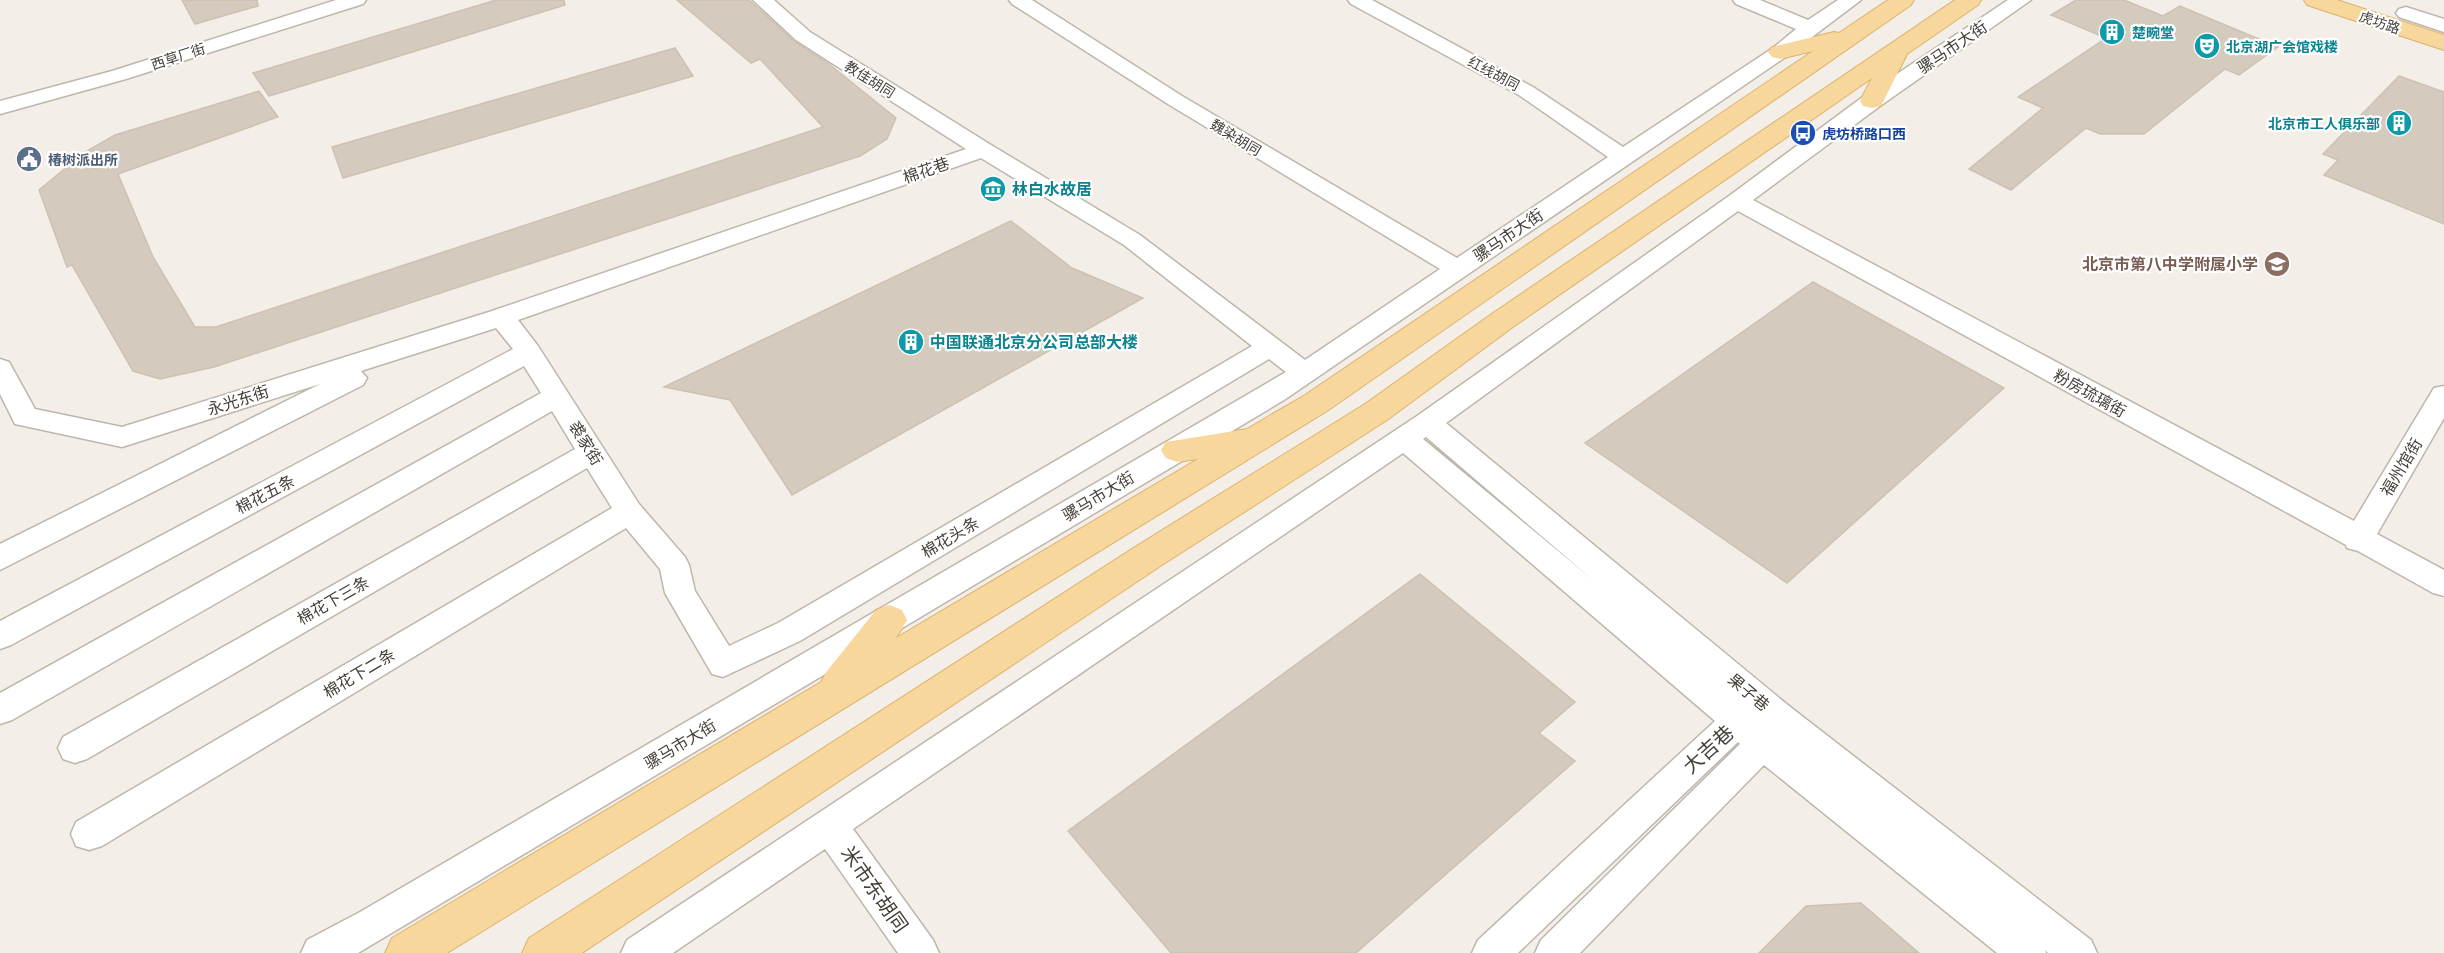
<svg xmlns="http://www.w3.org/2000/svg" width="2444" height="953" viewBox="0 0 2444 953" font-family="'Open Sans','Noto Sans SC',sans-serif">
	<rect width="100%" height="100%" fill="#f3efe8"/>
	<!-- building -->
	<path fill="#d4cabe" stroke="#cec1b2" stroke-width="1.5" d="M182 0H257L258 6 195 24Z
		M496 0H564L565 5 269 96 253 73Z
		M677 0H749L795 42 829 64 896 118 887 139 860 156 214 367 160 379 133 371 72 265 67 267 39 190 85 152 115 135 259 91 278 117 118 174 153 257 195 327H216L823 127 760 59 751 63Z
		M2076 0H2124L2163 16 2180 6 2278 47 2239 75 2225 69 2144 134H2100L2086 128 2011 190 1969 169 2043 108 2018 97 2106 38 2051 15Z
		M675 48 693 76 343 178 332 147Z
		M2399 76 2444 92V224L2324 175 2338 160 2323 154Z
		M1011 221 1072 268 1143 298 792 495 730 400 664 387Z
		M1813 282 2004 388 1787 583 1585 443Z
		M1420 574 1575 702 1539 733 1575 761 1356 953H1171L1068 831Z
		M1861 903 1919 953H1759L1806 906Z"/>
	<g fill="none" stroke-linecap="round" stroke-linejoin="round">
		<!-- minor casing -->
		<g stroke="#beb6ab" stroke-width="3">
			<path id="minor" d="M336 0H366L363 4 126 79 0 114V101L112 71Z
				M753 0H774L810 32 991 145 1140 235 1305 360 1440 269 1168 104 1012 4 1009 0H1032L1182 96 1457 258 1608 157 1519 95 1351 4 1348 0H1372L1533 87 1623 147 1773 48 1796 29 1736 4 1733 0H1760L1808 20 1838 0H1861L1787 56 1284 400 358 953H301L307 940 360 912 1286 372 1269 359 800 641 723 677 712 674 665 593 660 569 626 528 102 846 89 850 76 846 71 834 76 822 612 508 587 468 87 759 75 763 63 759 58 748 63 737 575 449 552 411 12 720 0 724V693L541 393 524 366 11 645 0 649V621L513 349 496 328 361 371 367 378 363 385 0 570V544L320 384 122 447 15 424 0 394V359L9 362 35 409 122 427 492 311 966 149 796 40ZM981 158 1124 245 1252 346 778 623 729 646 695 591 689 565 685 557 639 504 538 346 518 320Z
				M2008 0H2031L1880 106 1753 200 2354 521 2434 388 2444 386V418L2377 534 2444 570V596L2433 593 2358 551 2347 548 2346 545 1738 211 1446 423 1789 706 2091 940 2097 953H2048L2045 950 2046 953H1997L1764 765 1580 953H1535L1541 940 1740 744 1738 742 1518 953H1472L1478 940 1715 721 1403 453 853 829 933 940 939 953H898L825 849 673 953H621L627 940 1417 416 1729 196 1864 96ZM1426 437 1593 580 1423 439Z
				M2406 7 2444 19V32L2399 17 2396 13 2399 9Z"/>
		</g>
		<!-- major casing -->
		<g stroke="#dcb26d" stroke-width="2">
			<path id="major" d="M1888 0H1914L1911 5 1327 411 447 953H385L392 938 821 682 827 671 876 610 889 605 902 610 907 620 896 638 1198 459 1177 462 1166 458 1161 450 1166 442 1247 429 1305 395 1813 51 1780 59 1772 57 1768 52 1772 47 1834 32 1839 33Z
				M1955 0H1981L1978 5 1907 54 1881 106 1872 108 1863 106 1860 101 1872 78 1513 327 1387 420 1159 567 582 953H522L529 938 1135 547 1365 404 1493 313Z
				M2304 0H2337L2444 35V50L2307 5Z"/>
		</g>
		<!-- minor -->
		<use href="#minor" fill="#fff" fill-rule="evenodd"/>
		<!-- major -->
		<use href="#major" fill="#f8d79c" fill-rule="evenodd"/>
	</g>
	<!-- icons -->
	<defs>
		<g id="building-disc" transform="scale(1.35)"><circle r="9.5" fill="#0f9aa8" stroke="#fff"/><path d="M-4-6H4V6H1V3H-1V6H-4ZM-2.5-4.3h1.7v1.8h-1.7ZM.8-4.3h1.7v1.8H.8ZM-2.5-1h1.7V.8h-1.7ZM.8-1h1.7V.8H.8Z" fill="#fff"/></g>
		<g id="theatre-disc" transform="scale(1.35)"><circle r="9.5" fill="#0f9aa8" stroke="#fff"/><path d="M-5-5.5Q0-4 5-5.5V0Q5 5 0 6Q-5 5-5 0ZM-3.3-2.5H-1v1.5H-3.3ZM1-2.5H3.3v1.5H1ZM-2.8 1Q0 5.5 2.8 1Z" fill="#fff"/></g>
		<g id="bus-disc" transform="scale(1.35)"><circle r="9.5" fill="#1a4fb4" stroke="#fff"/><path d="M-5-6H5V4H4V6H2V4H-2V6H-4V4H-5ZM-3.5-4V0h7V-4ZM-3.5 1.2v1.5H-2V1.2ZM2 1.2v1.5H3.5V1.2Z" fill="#fff"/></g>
		<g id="civic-disc" transform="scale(1.35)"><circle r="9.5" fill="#5c6f8a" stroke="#fff"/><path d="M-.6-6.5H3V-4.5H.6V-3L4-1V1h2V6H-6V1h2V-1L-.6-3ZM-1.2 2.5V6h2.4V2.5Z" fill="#fff"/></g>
		<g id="museum-disc" transform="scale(1.35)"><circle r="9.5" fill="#0f9aa8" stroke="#fff"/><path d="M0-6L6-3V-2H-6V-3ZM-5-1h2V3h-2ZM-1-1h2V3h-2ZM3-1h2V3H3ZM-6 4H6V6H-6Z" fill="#fff"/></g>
		<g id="school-disc" transform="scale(1.35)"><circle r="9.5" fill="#8d6e63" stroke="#fff"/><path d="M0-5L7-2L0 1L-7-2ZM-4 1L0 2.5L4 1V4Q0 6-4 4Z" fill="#fff"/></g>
	</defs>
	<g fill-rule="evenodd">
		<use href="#building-disc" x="2112" y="32"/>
		<use href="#theatre-disc" x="2207" y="46"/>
		<use href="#building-disc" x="2399" y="123"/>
		<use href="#bus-disc" x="1803" y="133"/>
		<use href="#civic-disc" x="29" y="159"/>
		<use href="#museum-disc" x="993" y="189"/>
		<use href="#school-disc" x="2277" y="264"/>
		<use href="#building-disc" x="911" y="342"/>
	</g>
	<g text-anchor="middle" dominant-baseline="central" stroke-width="4.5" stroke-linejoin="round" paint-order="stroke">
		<!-- far-street labels -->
		<g font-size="14" fill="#463f37" stroke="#fff">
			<text transform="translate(2380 22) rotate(19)">虎坊路</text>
			<text transform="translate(178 56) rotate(-18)">西草厂街</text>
			<text transform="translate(1494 73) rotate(28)">红线胡同</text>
			<text transform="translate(870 79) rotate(32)">教佳胡同</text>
			<text transform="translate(1236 137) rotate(31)">魏染胡同</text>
		</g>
		<!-- far-culture labels -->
		<g font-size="14" font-weight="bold" fill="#0d838f" stroke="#fff" text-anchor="start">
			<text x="2132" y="32">楚畹堂</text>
			<text x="2226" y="46">北京湖广会馆戏楼</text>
			<text x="2380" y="123" text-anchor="end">北京市工人俱乐部</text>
		</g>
		<!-- far-transit labels -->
		<g font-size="14" font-weight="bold" fill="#164399" stroke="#fff" text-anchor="start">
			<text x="1822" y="133">虎坊桥路口西</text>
		</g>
		<!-- far-service labels -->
		<g font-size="14" font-weight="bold" fill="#4e5e75" stroke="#fff" text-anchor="start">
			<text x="48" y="159">椿树派出所</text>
		</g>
		<!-- street labels -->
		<g font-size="16" fill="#463f37" stroke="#fff">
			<text transform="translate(1952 47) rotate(-34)">骡马市大街</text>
			<text transform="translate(926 170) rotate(-19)">棉花巷</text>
			<text transform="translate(1508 235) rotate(-34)">骡马市大街</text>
			<text transform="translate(2090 393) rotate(29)">粉房琉璃街</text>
			<text transform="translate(238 400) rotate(-18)">永光东街</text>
			<text transform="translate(586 443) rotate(58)">裘家街</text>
			<text transform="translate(2401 467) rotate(-59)">福州馆街</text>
			<text transform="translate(265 494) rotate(-28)">棉花五条</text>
			<text transform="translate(1098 496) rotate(-31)">骡马市大街</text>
			<text transform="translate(950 537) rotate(-31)">棉花头条</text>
			<text transform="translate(333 600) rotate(-30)">棉花下三条</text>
			<text transform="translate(359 673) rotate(-31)">棉花下二条</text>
			<text transform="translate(1749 692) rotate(40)">果子巷</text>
			<text transform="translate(680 744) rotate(-31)">骡马市大街</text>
		</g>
		<!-- culture labels -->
		<g font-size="16" font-weight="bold" fill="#0d838f" stroke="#fff" text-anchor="start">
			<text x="1012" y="189">林白水故居</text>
			<text x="930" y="342">中国联通北京分公司总部大楼</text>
		</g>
		<!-- education labels -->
		<g font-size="16" font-weight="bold" fill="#785e54" stroke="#fff" text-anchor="end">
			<text x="2258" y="264">北京市第八中学附属小学</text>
		</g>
		<!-- near-street labels -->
		<g font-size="20" fill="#463f37" stroke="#fff">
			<text transform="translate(1708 749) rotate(-42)">大吉巷</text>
			<text transform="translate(875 889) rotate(55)">米市东胡同</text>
		</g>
	</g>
</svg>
